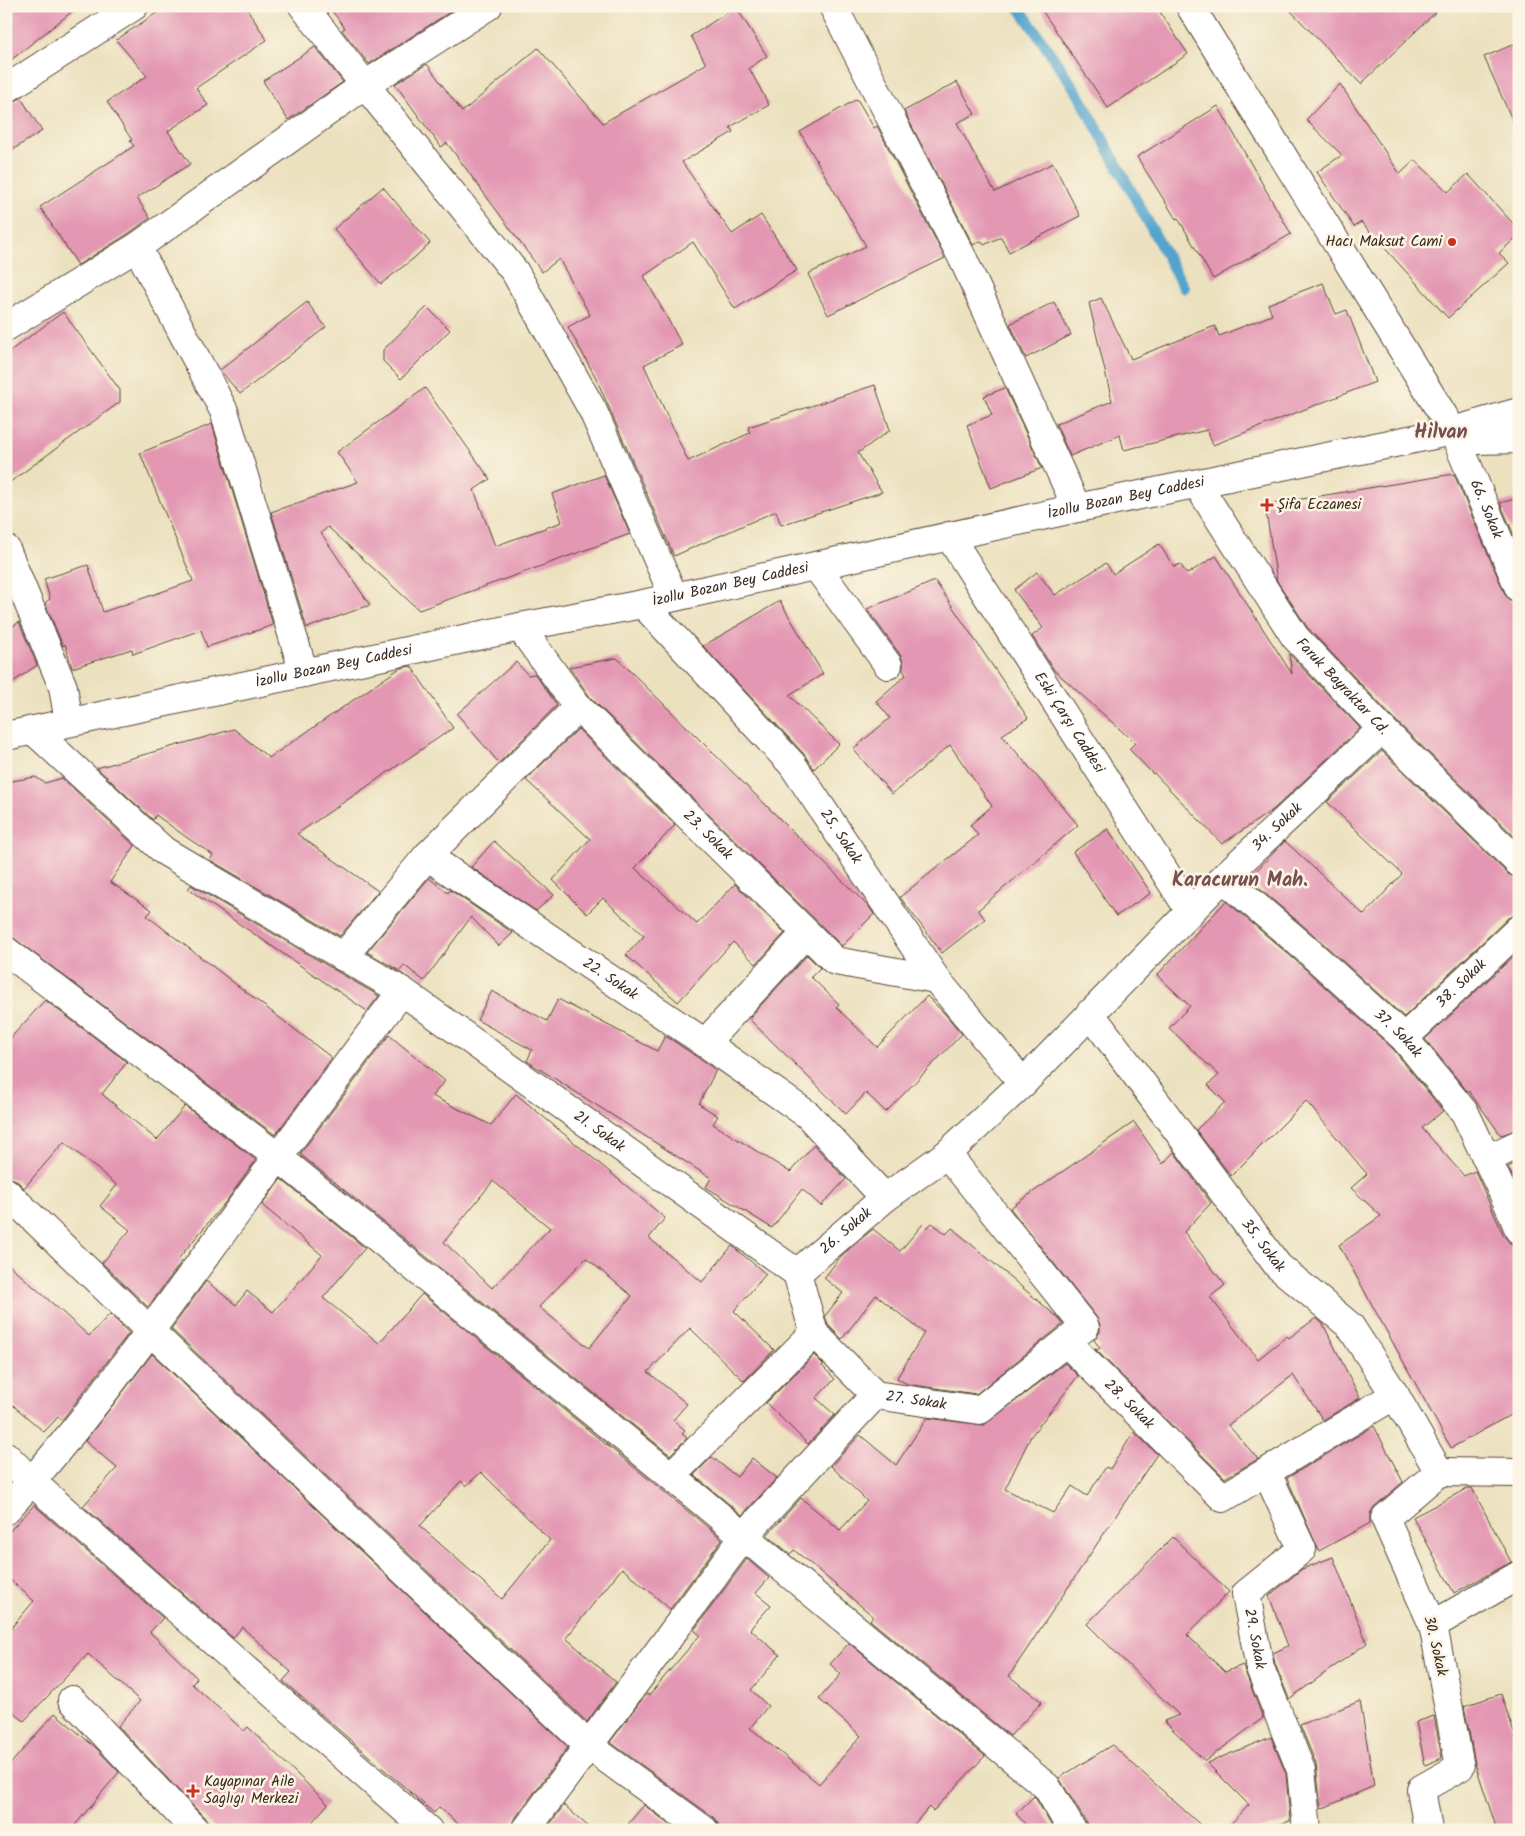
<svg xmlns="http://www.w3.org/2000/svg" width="1525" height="1836" viewBox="0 0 1525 1836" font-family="Kalam,sans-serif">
	<rect width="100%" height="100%" fill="#fcf5e5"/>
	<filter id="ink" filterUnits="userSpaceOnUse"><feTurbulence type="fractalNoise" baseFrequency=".02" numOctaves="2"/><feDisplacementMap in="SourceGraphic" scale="10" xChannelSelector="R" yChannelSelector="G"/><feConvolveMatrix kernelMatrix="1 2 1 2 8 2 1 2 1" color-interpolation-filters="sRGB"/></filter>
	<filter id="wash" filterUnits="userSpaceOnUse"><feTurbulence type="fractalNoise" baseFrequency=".0096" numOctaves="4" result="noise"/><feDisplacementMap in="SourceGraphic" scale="20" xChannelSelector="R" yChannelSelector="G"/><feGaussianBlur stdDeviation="1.12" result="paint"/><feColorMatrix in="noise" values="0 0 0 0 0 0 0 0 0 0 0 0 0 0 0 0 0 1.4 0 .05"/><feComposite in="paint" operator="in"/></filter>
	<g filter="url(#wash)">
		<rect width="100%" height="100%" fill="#ece1bf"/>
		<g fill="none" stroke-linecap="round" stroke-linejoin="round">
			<!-- stream -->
			<path stroke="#52a4cd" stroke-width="11" d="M1018 6 1079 95 1184 288"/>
		</g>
		<g id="blocks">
			<!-- building -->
			<path fill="#e397b3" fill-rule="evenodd" d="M6 6H79L6 64Z
				M167 6H245L267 40 196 88 208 105 168 131 190 164 137 198 150 218 128 234 78 265 40 207 134 146 130 141 132 140 107 102 147 76 116 40Z
				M328 6H459L369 64 342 30 345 28Z
				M1039 6H1156L1188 54 1108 108Z
				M1286 6H1442L1361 84Z
				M736 7 767 56 749 68 769 105 730 127 733 132 682 162 732 234 761 215 797 270 735 309 693 242 644 276 682 345 644 365 688 461 750 433 748 427 875 385 890 430 858 453 882 492 781 525 776 511 674 556 596 378 568 327 590 315 559 259 542 272 447 143 441 147 395 84 427 64 462 112 538 48 603 123 706 64 691 36Z
				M1519 42V135L1484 57Z
				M315 47 343 82 288 120 263 81Z
				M957 82 975 114 957 123 995 192 1053 163 1080 216 1009 252 1001 237 984 245 981 241 973 245 904 111Z
				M1340 84 1400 174 1415 160 1448 192 1468 174 1519 230V235L1499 253 1509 263 1448 318 1361 222 1354 227 1317 172 1342 155 1306 120Z
				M21 98 42 131 6 154V105Z
				M857 99 874 128 877 126 945 258 828 315 808 274 866 246 800 132Z
				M1218 106 1291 234 1213 279 1178 218 1176 219 1137 157Z
				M383 187 430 243 414 258 381 284 334 229Z
				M1323 283 1336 314 1347 310 1375 382 1213 445 1207 430 1124 450 1120 435 1070 456 1056 424 1112 401 1089 303 1101 298 1131 359 1215 326 1219 336 1272 315 1268 304Z
				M307 302 326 327 240 394 220 370Z
				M1054 302 1071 335 1026 358 1010 324Z
				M427 307 450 330 401 379 383 361V350Z
				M63 312 120 390V402L6 485V354Z
				M425 388 490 479 474 490 495 546 562 522 552 494 604 475 630 534 419 610 328 527 321 533 370 605 307 628 271 512 358 482 337 452Z
				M1005 388 1042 468 991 488 967 425 992 415 984 396Z
				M212 424 273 625 207 647 201 630 133 654 132 649 72 668 65 644 63 646 45 603 50 599 44 579 88 565 103 612 193 581 140 453Z
				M1454 474 1505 594 1510 601 1519 603V841L1393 718 1307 627 1277 581 1265 505Z
				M1519 498V547L1500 503Z
				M1159 544 1174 567 1180 564 1187 574 1216 556 1292 674 1289 654 1360 728 1274 809 1222 844 1154 773 1153 774 1129 749 1135 743 1054 670 1032 636 1043 628 1014 590 1037 572 1055 595 1106 563 1113 574Z
				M935 581 1028 718 1002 735 1078 825 978 910 985 919 942 953 900 897 978 835 970 825 992 806 950 745 892 794 853 749 890 718 876 701 906 675 903 670V663L901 656 867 609Z
				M780 601 823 674 789 695 839 744 814 769 803 753 703 646Z
				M19 622 37 665 6 687V631Z
				M617 658 870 908 874 914 842 946 590 697 569 667Z
				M516 662 528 675 535 674 557 705 499 763 457 714Z
				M411 666 453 728 297 834 378 891 340 936 210 860 213 855 186 837 156 815 153 820 97 768 234 729 269 758 400 668Z
				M578 729 675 825 635 868 697 924 735 884 785 933 756 964 733 942 678 1002 626 955 644 936 603 898 587 914 553 880 590 839 526 780Z
				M1382 751 1508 874 1519 878V914L1508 918 1404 1017 1314 935 1248 879 1285 841 1364 915 1402 874 1327 802Z
				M35 777 45 783 62 778 135 846 110 882 152 910 147 916 332 1058 275 1135 15 939 6 936V782Z
				M1108 829 1151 893 1116 916 1073 852Z
				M494 841 554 895 536 911 471 867Z
				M429 878 448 893 450 890 513 933 499 946 471 917 424 981 404 965 400 971 367 952Z
				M191 885 333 969 379 996 367 1011 188 889Z
				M1226 901 1294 959 1393 1049 1443 1111 1422 1128 1464 1176 1475 1171 1504 1236 1510 1243 1519 1245V1410L1451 1448 1339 1245 1381 1216 1351 1188 1367 1174 1306 1101 1231 1176 1196 1130 1225 1102 1208 1085 1219 1075 1169 1028 1190 1006 1157 975Z
				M1519 951V1129L1501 1135 1468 1090 1467 1091 1425 1039Z
				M807 955 820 968 811 977 839 1004 836 1007 877 1047 927 996 944 1013 962 1034 886 1112 866 1093 846 1114 750 1020V1017Z
				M492 991 547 1021 558 999 657 1051 665 1036 672 1040 716 1070 699 1104 718 1116 713 1124 790 1172 814 1145 846 1179 821 1206 802 1189 772 1228 706 1187 711 1178 527 1061 532 1050 477 1020Z
				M45 1000 127 1062 102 1094 157 1140 185 1106 256 1160 227 1200 179 1258 182 1261 148 1307 102 1263 130 1230 100 1206 117 1185 64 1142 24 1188 16 1180 6 1177V1043Z
				M389 1035 445 1081 432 1096 491 1125 516 1094 665 1218 649 1238 702 1282 732 1246 766 1274 734 1311 774 1350 744 1381 690 1328 648 1372 687 1404 673 1420 685 1430 682 1434 687 1438 670 1455 300 1154ZM493 1181 550 1228 492 1288 444 1242ZM586 1258 632 1296 589 1348 539 1307Z
				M1134 1122 1163 1164 1174 1152 1211 1203 1184 1232 1225 1285 1210 1297 1258 1359 1287 1336 1289 1338 1316 1318 1323 1324 1360 1398 1323 1420 1293 1375 1228 1425 1258 1459 1225 1478 1094 1348 1097 1350 1100 1348 1094 1340 1100 1332V1325L1097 1318 1010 1208Z
				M1519 1161V1190L1508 1167Z
				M281 1179 365 1248 323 1298 379 1343 422 1294 722 1539 670 1609 622 1568 566 1638 616 1682 587 1722 171 1329 206 1281 236 1305 247 1291 273 1312 322 1255 262 1205ZM481 1472 550 1540 502 1599 420 1526 461 1481 466 1486Z
				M932 1223 946 1234 952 1228 1056 1316 1063 1324 976 1394 907 1384 897 1378 924 1333 876 1295 842 1339 828 1325 825 1316 843 1293 824 1278 841 1256 873 1229 900 1251 923 1224 927 1228Z
				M6 1262 89 1336 110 1314 129 1333 62 1420 58 1417 44 1432 6 1399Z
				M152 1354 568 1747 513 1821 511 1830H465L439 1807 434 1813 283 1681 291 1672 242 1627 233 1638 83 1506 117 1468 85 1441Z
				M814 1355 823 1364 822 1366 835 1379 816 1398 835 1415 808 1444 766 1403Z
				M1065 1363 1078 1376 1031 1436 1005 1489 1053 1513 1072 1486 1087 1496 1106 1467 1110 1469 1134 1432 1157 1454 1009 1676 1042 1702 1010 1736 870 1620 873 1616 794 1550 790 1554 767 1535 801 1498 840 1530 867 1501 831 1466 860 1435 896 1465 927 1418 984 1425Z
				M1374 1426 1403 1482 1374 1507 1370 1514V1523L1319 1551 1287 1478Z
				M712 1457 737 1477 752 1458 777 1478 742 1515 694 1475Z
				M1468 1488H1472L1511 1562 1454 1593 1413 1517Z
				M34 1505 163 1618 150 1632 197 1678 192 1684 244 1731 248 1727 328 1804 305 1830H216L118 1726 140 1701 88 1654 24 1721 6 1706V1634L34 1601 6 1576V1535Z
				M1173 1537 1229 1592 1187 1635 1225 1672 1243 1665 1246 1674 1263 1718 1205 1761 1164 1721 1179 1715 1087 1624Z
				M1333 1557 1367 1643 1289 1699 1275 1664 1273 1653 1288 1646 1269 1596 1302 1569Z
				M747 1559 769 1578 756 1593 771 1605 750 1629 780 1655 751 1690 768 1706 750 1728 819 1784 861 1736 819 1699 841 1674 830 1664 849 1643 985 1756 933 1811 929 1807 909 1830H719L718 1823 713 1817 610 1742 640 1702 647 1694 649 1695 700 1635 694 1630Z
				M1501 1694 1519 1748V1830H1497L1475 1763 1464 1706Z
				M1360 1701 1374 1786 1321 1809 1316 1764 1300 1725Z
				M55 1713 96 1748 119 1772 71 1830H6V1769Z
				M1434 1716 1442 1758 1425 1765 1416 1722Z
				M1271 1737 1286 1774 1290 1821 1258 1830H1225L1249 1805 1207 1763Z
				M1112 1745 1206 1830H1088L1086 1822 1059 1778Z
				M1034 1796 1035 1797 1054 1830H1031L1016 1814Z
				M564 1805 592 1830H546Z
				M644 1805 677 1830H623Z"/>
		</g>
	</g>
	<g filter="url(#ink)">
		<use href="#blocks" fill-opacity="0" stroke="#564536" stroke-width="1"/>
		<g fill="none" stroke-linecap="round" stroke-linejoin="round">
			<!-- street casing -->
			<g stroke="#564536" stroke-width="30">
				<g id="street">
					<path d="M303 6 365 85 488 6"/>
					<path d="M833 6 964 261 1077 508"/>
					<path d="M6 89 134 6"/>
					<path d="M6 327 137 247"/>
					<path id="s1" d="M1453 431 1519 588"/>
					<path id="s2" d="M949 536 1190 911"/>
					<path d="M6 549 63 687 69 722"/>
					<path d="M816 566 888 665"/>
					<path id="s3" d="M643 604 792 764 936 979 1023 1083"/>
					<path id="s4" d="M520 627 578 707 835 961 936 979"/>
					<path d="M304 673 224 411 137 247 365 85 515 272 593 411 674 597"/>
					<path d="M427 856 578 707"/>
					<path id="s5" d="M1223 878 1304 947 1404 1038 1465 1113 1511 1210 1519 1230"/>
					<path d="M6 951 278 1157 671 1476 1047 1787 1072 1830"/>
					<path id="s6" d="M343 957 427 856 705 1043 808 1115 885 1198"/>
					<path id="s7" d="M402 991 797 1273"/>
					<path id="s8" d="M1090 1013 1278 1266 1350 1326 1395 1395 1439 1472"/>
					<path id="s9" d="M1404 1038 1519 929"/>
					<path d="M705 1043 806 933"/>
					<path id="s10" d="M947 1154 1085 1327 1066 1342 1223 1498 1395 1395"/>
					<path d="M1487 1159 1519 1144"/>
					<path d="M6 1192 150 1331 589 1746 704 1830"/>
					<path d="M814 1333 875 1395"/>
					<path d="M6 1456 32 1482 428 1830"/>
					<path d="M1439 1472 1519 1473"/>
					<path id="s11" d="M1267 1473 1302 1549 1246 1594 1260 1668 1301 1770 1307 1830"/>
					<path id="s12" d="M671 1476 814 1333 797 1273 885 1198 947 1154 1023 1083 1223 878 1382 729"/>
					<path d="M6 1510C79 1430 142 1342 206 1255 271 1166 336 1079 402 991L164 851 33 730"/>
					<path d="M1433 1625 1519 1575"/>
					<path d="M72 1700 195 1830"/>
					<path id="s13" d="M526 1830 744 1536 875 1395 980 1410 1066 1342"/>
					<path d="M1428 1830 1421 1789 1460 1767 1433 1625 1385 1518 1439 1472"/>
				</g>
			</g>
			<!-- secondary casing -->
			<g stroke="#564536" stroke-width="30">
				<g id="secondary">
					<path d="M1190 6 1453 431"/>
					<path d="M1457 432 1476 440 1519 439"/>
					<path id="s14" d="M1197 484 1295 637 1382 729 1519 863"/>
					<path id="s15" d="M6 736 520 627 643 604 1077 508 1453 431 1519 412"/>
				</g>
			</g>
			<!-- street -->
			<use href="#street" stroke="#fff" stroke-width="28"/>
			<!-- secondary -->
			<use href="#secondary" stroke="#fff" stroke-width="28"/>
		</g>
	</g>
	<!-- markers -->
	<g fill="#c8321e" stroke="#fcf5e5" stroke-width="2">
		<circle cx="1452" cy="242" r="5"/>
		<path d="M1264.5 497.5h5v5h5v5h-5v5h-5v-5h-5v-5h5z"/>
		<path d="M190.5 1783.5h5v5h5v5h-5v5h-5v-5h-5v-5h5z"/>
	</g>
	<g text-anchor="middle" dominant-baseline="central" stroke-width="5" stroke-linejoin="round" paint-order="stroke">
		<!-- poi labels -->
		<g font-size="15" fill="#3b2a1e" stroke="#fcf5e5" text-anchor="start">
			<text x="1442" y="242" text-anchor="end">Hacı Maksut Cami</text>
			<text x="1277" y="505">Şifa Eczanesi</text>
			<text x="204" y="1782">Kayapınar Aile<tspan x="204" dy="17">Saglıgı Merkezi</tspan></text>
		</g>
		<!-- street labels -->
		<g font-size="15" fill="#3b2a1e" stroke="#fcf5e5">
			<text stroke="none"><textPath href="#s15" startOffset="1145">İzollu Bozan Bey Caddesi</textPath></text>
			<text stroke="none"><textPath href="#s1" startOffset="85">66. Sokak</textPath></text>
			<text stroke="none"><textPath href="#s15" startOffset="740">İzollu Bozan Bey Caddesi</textPath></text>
			<text stroke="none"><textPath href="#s15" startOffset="335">İzollu Bozan Bey Caddesi</textPath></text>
			<text stroke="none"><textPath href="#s14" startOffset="250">Faruk Bayraktar Cd.</textPath></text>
			<text stroke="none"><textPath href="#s2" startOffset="222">Eski Çarşı Caddesi</textPath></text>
			<text stroke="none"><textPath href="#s12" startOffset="921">34. Sokak</textPath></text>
			<text stroke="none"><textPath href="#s4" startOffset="281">23. Sokak</textPath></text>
			<text stroke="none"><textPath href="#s3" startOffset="306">25. Sokak</textPath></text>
			<text stroke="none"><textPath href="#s6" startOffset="352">22. Sokak</textPath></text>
			<text stroke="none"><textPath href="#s9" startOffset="79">38. Sokak</textPath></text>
			<text stroke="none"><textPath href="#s5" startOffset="234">37. Sokak</textPath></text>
			<text stroke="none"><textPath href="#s7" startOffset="242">21. Sokak</textPath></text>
			<text stroke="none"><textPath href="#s12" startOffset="329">26. Sokak</textPath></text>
			<text stroke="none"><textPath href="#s8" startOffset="290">35. Sokak</textPath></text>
			<text stroke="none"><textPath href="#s13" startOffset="600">27. Sokak</textPath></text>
			<text stroke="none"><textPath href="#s10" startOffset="334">28. Sokak</textPath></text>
			<text stroke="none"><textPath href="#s11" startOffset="201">29. Sokak</textPath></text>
			<text transform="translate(1435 1646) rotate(77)">30. Sokak</text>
		</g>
		<!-- district labels -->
		<g font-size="20" font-weight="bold" fill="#765052" stroke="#fcf5e5">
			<text x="1441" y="433">Hilvan</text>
			<text x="1240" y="881">Karacurun Mah.</text>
		</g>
	</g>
	<!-- margin -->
	<rect width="1525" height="1836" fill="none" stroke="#fcf5e5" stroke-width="25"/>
</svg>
